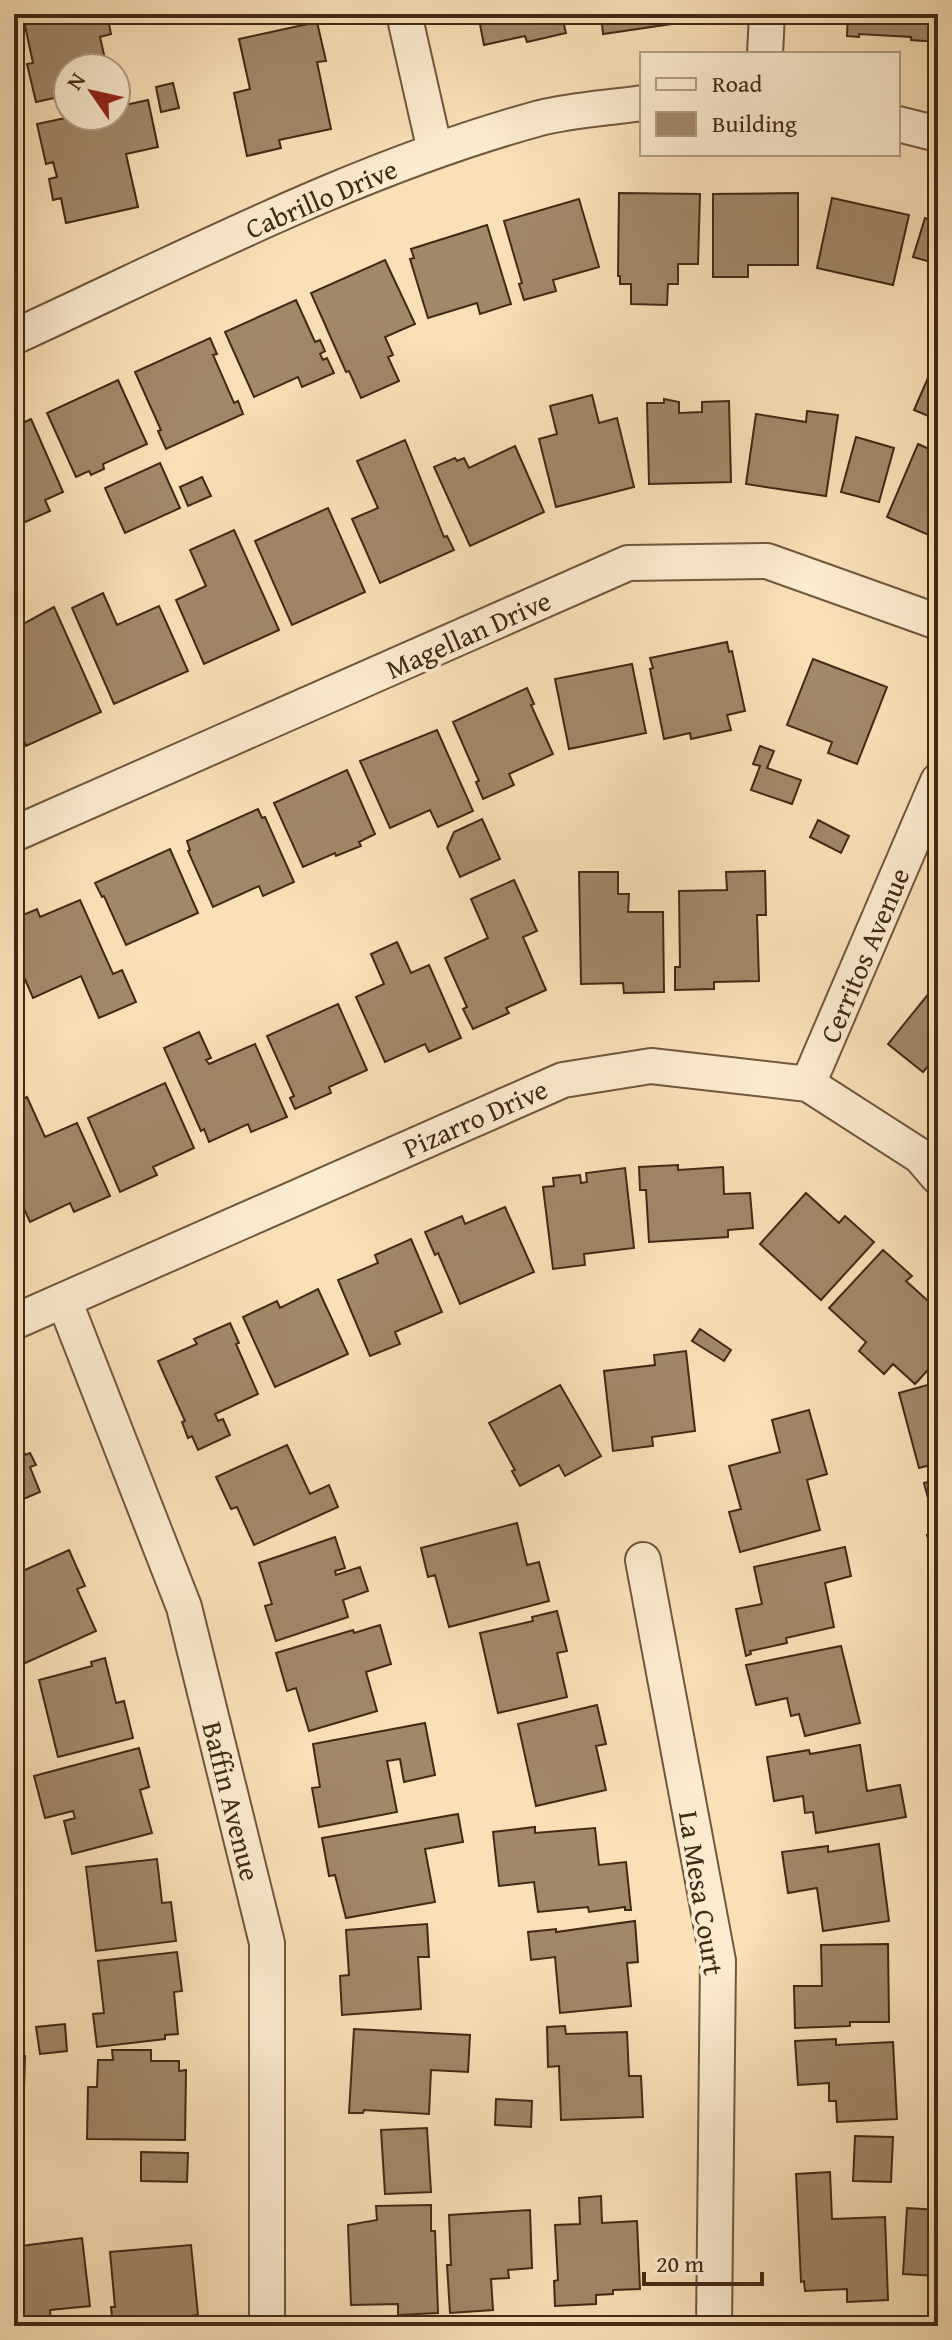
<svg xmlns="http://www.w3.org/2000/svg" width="952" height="2340" viewBox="0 0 952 2340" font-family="'Gentium Book Plus',serif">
	<rect width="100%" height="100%" fill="#f9e0b6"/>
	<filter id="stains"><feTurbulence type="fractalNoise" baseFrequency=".0025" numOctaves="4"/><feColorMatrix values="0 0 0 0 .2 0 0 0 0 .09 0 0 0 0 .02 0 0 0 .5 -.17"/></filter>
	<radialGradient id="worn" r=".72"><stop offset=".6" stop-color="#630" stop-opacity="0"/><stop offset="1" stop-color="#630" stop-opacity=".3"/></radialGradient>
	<!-- building -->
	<path fill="#a18869" stroke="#422915" stroke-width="2" d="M54 14H107L111 34 100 37 107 68H68V95L36 102 27 64 33 63 24 21Z
		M478 14H585L586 16 563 21 566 33 527 42 525 36 484 45Z
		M601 14H685L686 22 603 34Z
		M848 14H938V42L911 40V37L859 34V37L847 36Z
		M317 22 326 61 317 62 331 129 279 140 281 148 247 156 234 93 250 89 239 39Z
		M173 83 179 108 161 112 156 87Z
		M148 100 158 147 126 154 138 207 66 223 61 198 53 200 49 179 57 177 53 162 46 164 37 124 75 116H116V107Z
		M619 193 700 194 698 264H678V284H668L667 305 631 304V284H620V276H618Z
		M798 193V265H748V277H713V194Z
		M832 198 909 215 893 285 817 268Z
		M579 199 599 267 553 280 556 291 524 300 519 284 522 283 504 221Z
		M938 216V264L913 257 925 218 936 222Z
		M487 225 511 304 480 314 477 303 428 318 410 259 414 258 411 249Z
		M385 260 415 324 385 337 393 355 388 357 399 381 361 398 349 371 346 372 311 293Z
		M296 300 315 342 320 340 325 351 320 354 323 360 327 358 334 373 302 387 298 377 254 397 225 332Z
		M210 338 217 354 213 355 234 403 238 401 243 414 166 449 158 431 161 430 135 372Z
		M938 355V420L914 410Z
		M118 380 147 444 103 464 104 469 91 475 89 471 76 477 47 413Z
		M592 395 599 423 617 418 634 487 556 507 539 439 557 434 550 406Z
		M664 399 679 402V413L702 412V402L729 401 731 482 649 484 647 403H664Z
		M807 411 838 415 826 496 746 484 756 414 806 422Z
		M31 419 63 492 45 500 50 511 23 523 19 515 14 517V427Z
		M856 437 894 448 879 502 841 492Z
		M405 440 444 537 447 536 454 550 380 583 352 519 378 508 357 461Z
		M918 444 938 453V542L935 540 936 538 887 517Z
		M515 446 544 512 470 546 434 467 455 458 457 461 464 458 469 468Z
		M160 463 180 508 125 533 105 488Z
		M202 477 211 496 188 506 180 487Z
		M328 508 365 592 292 625 255 541Z
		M234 530 279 630 204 664 176 600 206 586 190 550Z
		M103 593 117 625 159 606 188 671 114 704 72 608Z
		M54 607 101 712 26 746 14 718V673L21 670 14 654V629Z
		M727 642 729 652 732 651 745 711 727 715 731 730 691 739 690 733 664 739 650 669 653 668 650 658Z
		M813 659 887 687 857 764 828 753 832 742 787 725Z
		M632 664 646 733 569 749 555 679Z
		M527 688 534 704 531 705 553 754 509 774 514 785 483 799 476 782 479 781 453 722Z
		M437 730 473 811 438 827 430 810 390 828 360 761Z
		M760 746 774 751 767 768 801 780 792 804 751 790 760 766 753 764Z
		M347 770 375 834 359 842 361 846 336 856 335 853 303 867 274 803Z
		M258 809 262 818 265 817 294 882 263 896 259 886 213 907 188 851 190 850 187 841Z
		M482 819 500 859 460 877 447 848 454 832Z
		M818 820 849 836 841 853 810 837Z
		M170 849 198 913 126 945 104 896 102 897 95 883Z
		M765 871 766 915H757L759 981 714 982V989L675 990V967H680L679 891 727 890 726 872Z
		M579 872H618V894H629L628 912H663L664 992 624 993 623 983 581 984Z
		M514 880 537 931 523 937 546 990 506 1008 509 1013 473 1029 463 1009 467 1007 445 958 488 938 471 899Z
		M80 900 113 974 122 970 136 1002 99 1018 81 976 33 998 14 954V919L37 909 40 917Z
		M397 942 411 973 429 965 461 1038 429 1052 425 1044 385 1062 356 997 384 984 371 954Z
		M938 982V1074L928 1066 923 1072 888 1044Z
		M338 1004 367 1070 329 1087 331 1093 295 1109 290 1098 294 1096 267 1036Z
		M199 1032 211 1058 206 1060 209 1064 255 1044 287 1117 251 1132 248 1124 209 1142 204 1129 201 1131 164 1048Z
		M165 1083 194 1148 153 1167 157 1175 120 1192 88 1118Z
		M27 1097 45 1137 77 1123 110 1196 74 1212 70 1203 30 1222 14 1187V1104Z
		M678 1165V1170L723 1167 724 1194 750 1193 753 1228 728 1230V1237L649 1242 646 1190H640L639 1167Z
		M625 1168 634 1248 584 1254 585 1265 553 1269 543 1187 554 1186 553 1178 580 1175 581 1183 587 1182 586 1173Z
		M806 1193 839 1223 845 1216 874 1242 821 1300 760 1244Z
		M505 1207 534 1272 460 1304 438 1253 435 1255 425 1232 462 1216 465 1224Z
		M411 1239 442 1312 395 1332 400 1344 370 1356 338 1280 378 1263 375 1255Z
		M883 1250 912 1276 906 1281 938 1310 934 1314 938 1318V1359L915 1384 893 1364 884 1374 859 1351 866 1342 829 1308Z
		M318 1289 348 1354 275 1387 243 1317 277 1301 280 1308Z
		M230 1323 239 1343 236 1344 258 1394 215 1414 218 1421 223 1419 230 1435 198 1450 192 1436 188 1438 182 1422 185 1421 158 1361 197 1344 194 1339Z
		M700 1329 731 1350 724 1361 692 1341Z
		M686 1351 695 1431 652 1437 653 1446 613 1451 604 1371 655 1365 654 1355Z
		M938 1382V1463L919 1468 899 1393Z
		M560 1385 601 1456 565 1476 559 1465 520 1486 512 1471 515 1470 489 1423Z
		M809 1410 827 1474 807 1480 820 1530 740 1552 729 1512 741 1509 729 1466 780 1452 772 1420Z
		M14 1429 25 1455 30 1453 36 1465 30 1467 40 1492 14 1503Z
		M287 1445 310 1494 329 1485 338 1507 254 1545 237 1507 231 1509 216 1477Z
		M938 1479V1567L936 1568 927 1535 937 1532 924 1483Z
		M517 1523 527 1565 539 1562 549 1601 449 1627 435 1575 428 1577 421 1548Z
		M335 1537 345 1568 335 1571 336 1575 360 1567 368 1591 343 1600 348 1617 276 1641 265 1606 272 1604 259 1563Z
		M845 1547 851 1576 825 1583 834 1627 786 1638 787 1643 750 1651 751 1654 746 1656 736 1609 762 1604 754 1567Z
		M69 1550 85 1586 77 1589 96 1631 21 1665 14 1648V1630L17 1629 14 1623V1575Z
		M557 1611 567 1651 557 1653 567 1697 498 1713 480 1633 533 1621 532 1617Z
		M380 1625 391 1664 366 1672 377 1711 309 1731 296 1688 287 1691 276 1653 353 1630 354 1633Z
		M841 1646 860 1723 805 1736 799 1714 791 1716 787 1698 756 1705 746 1665Z
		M105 1658 116 1703 124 1701 133 1738 58 1757 39 1680 92 1666 91 1662Z
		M597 1705 606 1744 596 1746 606 1790 536 1806 518 1724Z
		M425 1723 435 1775 404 1782 400 1759 387 1761 397 1812 319 1827 312 1788 320 1787 313 1744Z
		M860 1745 867 1791 900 1785 906 1817 816 1833 813 1812 805 1813 803 1796 774 1801 767 1757 809 1750 810 1754Z
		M139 1748 149 1787 140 1790 152 1833 72 1854 64 1821 75 1818 73 1811 45 1818 34 1776Z
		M458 1814 463 1842 425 1849 435 1902 346 1918 335 1875 329 1876 322 1838Z
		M535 1827V1833L595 1828 599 1865 626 1862 631 1910H625V1907L589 1912 588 1907 538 1912 534 1882 499 1886 493 1832Z
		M879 1844 889 1921 823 1931 817 1888 788 1893 782 1852 828 1846V1852Z
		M157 1859 162 1903 171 1902 176 1941 96 1951 86 1867Z
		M635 1921 638 1962 627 1963 631 2006 560 2013 555 1957 531 1960 528 1932 556 1929V1932Z
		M427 1924 429 1957H418L421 2009 342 2015 340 1976 349 1975 346 1930Z
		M888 1944 889 2022H850V2026L795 2028 794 1986H822L821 1945Z
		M177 1952 182 1991 174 1992 178 2034 165 2035V2039L97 2047 93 2014 104 2013 98 1961Z
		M65 2024 67 2051 40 2054 36 2027Z
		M565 2026 566 2034 627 2032 629 2076H641L643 2117 561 2120 559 2066 548 2067 547 2027Z
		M354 2029 470 2035 468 2072 431 2070 429 2114 364 2110 363 2113H349Z
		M836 2039V2045L893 2042 897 2119 837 2122 836 2101H829V2083L798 2085 795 2041Z
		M112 2050H151V2061H179V2071L186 2070 185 2140 87 2139 88 2087H97L98 2060H113Z
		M14 2056H25L24 2089H14Z
		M496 2099 532 2101 531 2127 495 2125Z
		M427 2128 431 2192 385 2194 381 2130Z
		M855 2136 893 2137 891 2182 853 2181Z
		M141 2152 188 2153 187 2182 141 2181Z
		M830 2172 832 2219 885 2217 888 2300 847 2302V2289L805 2291 804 2281 801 2282 796 2174Z
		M601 2196 602 2223 637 2221 640 2289 613 2290V2294L596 2295V2304L555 2306 554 2281 558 2280 555 2225 580 2224 579 2198Z
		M431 2205V2231H435L438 2313 398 2315V2304L351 2305 348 2225 377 2220 376 2206Z
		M907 2208 938 2210V2276L903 2274Z
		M530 2210 532 2268 508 2270 509 2278 491 2279 493 2310 450 2313 447 2265H451L449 2215Z
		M82 2238 90 2306 50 2310 51 2326H14V2247Z
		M191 2245 198 2315 154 2320V2326H113L111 2307H115L110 2252Z"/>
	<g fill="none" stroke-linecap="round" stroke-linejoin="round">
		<!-- street casing -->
		<g stroke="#70573d" stroke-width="38">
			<path id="street" d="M404 14 435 151
				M765 54 767 14
				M898 124 938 134
				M14 337C186 258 357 168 540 118 573 110 609 108 642 103
				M14 834 628 563 767 561 938 622
				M808 1084 938 781
				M64 1300 184 1607 267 1943V2326
				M14 1322 563 1080 651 1066 808 1084 920 1156 938 1177
				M643 1560 718 1961 714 2326"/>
		</g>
		<!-- street -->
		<use href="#street" stroke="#fbebd0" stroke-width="34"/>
	</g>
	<g text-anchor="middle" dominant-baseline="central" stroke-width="8" stroke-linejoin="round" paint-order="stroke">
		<!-- street labels -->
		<g font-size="28" fill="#422915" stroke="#fbebd0">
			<text transform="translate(321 198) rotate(-23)">Cabrillo Drive</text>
			<text transform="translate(468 634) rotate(-24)">Magellan Drive</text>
			<text transform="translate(864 955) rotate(-67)">Cerritos Avenue</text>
			<text transform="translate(475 1118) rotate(-24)">Pizarro Drive</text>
			<text transform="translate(232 1801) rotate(76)">Baffin Avenue</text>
			<text transform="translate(702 1893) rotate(81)">La Mesa Court</text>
		</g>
	</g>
	<!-- margin -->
	<rect width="952" height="2340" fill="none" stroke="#f9e0b6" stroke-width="48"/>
	<rect x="16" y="16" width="920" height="2308" fill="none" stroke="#422915" stroke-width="4"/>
	<rect x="24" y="24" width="904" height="2292" fill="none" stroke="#422915" stroke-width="2"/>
	<!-- legend -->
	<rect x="640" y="52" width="260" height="104" fill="#fbebd0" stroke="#b19d85" stroke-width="2"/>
	<rect x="656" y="78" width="40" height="12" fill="#fbebd0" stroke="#b19d85" stroke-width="2"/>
	<text x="712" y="92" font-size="24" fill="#422915">Road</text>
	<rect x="656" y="112" width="40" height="24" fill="#a18869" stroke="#b19d85" stroke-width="2"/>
	<text x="712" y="132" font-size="24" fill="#422915">Building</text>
	<!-- north arrow -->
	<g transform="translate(92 92) rotate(304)"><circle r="38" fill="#fbebd0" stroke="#b19d85" stroke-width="2"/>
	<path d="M0-6L14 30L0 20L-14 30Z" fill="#8f2418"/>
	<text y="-12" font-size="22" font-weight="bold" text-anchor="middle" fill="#422915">N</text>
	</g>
	<!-- scale -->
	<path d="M644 2272v12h118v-12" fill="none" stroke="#422915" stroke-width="4"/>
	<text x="656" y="2272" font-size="24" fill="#422915" stroke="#fbebd0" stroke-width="6" paint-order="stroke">20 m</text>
	<rect width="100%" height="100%" filter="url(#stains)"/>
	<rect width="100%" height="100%" fill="url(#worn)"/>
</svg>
